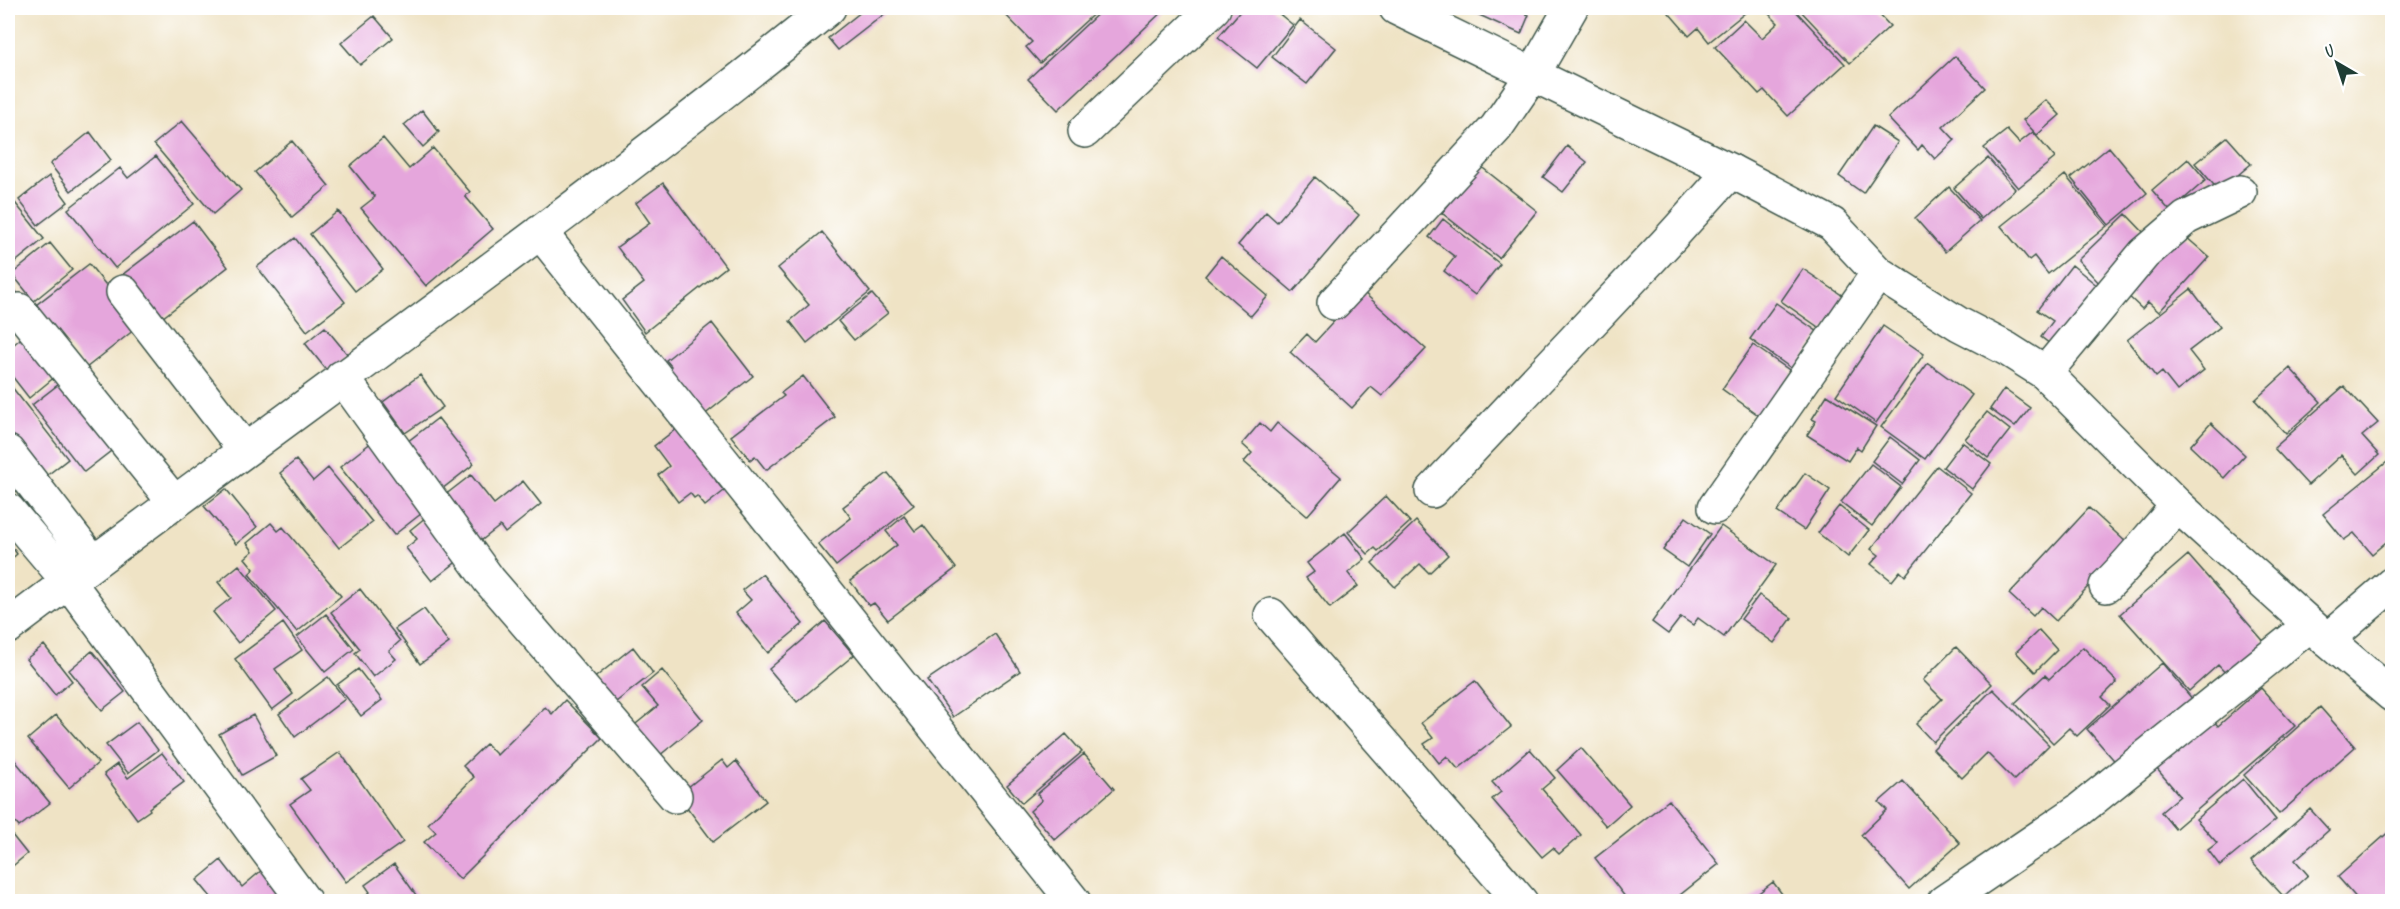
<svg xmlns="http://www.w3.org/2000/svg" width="2400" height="909" viewBox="0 0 2400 909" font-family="Caveat,sans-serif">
	<rect width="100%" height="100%" fill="#fff"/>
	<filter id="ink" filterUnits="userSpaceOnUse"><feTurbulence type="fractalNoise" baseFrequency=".0167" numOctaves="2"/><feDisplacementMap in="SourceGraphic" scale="12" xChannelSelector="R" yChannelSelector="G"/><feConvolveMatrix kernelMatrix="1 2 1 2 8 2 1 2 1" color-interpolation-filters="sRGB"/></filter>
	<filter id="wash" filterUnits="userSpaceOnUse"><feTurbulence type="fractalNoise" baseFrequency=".008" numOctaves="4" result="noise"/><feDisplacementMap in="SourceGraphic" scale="24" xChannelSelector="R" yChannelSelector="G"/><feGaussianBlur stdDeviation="1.35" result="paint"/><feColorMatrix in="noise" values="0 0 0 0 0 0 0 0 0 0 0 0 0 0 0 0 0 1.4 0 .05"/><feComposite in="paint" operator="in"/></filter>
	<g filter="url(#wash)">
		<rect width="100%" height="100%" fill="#efe3c5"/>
		<g id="blocks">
			<!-- building -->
			<path fill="#e5a6dc" d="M866 8H892L838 50 828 38Z
				M999 8H1100L1040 63 1026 47 1032 42Z
				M1104 8H1166L1058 110 1028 79Z
				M1243 8H1272L1293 25 1257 68 1218 37Z
				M1466 8H1512L1529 15 1521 34 1466 9Z
				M1676 8H1751L1709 42 1698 28 1689 36 1669 13Z
				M1763 8H1793L1845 64 1788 116 1764 90 1759 94 1715 47 1744 20 1762 38 1778 23Z
				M1798 8H1873L1890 26 1850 63Z
				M374 16 393 38 360 65 341 43Z
				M1300 20 1336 48 1307 84 1272 57Z
				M1955 56 1985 88 1943 127 1955 140 1935 159 1922 145 1918 150 1888 118Z
				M2046 100 2060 115 2037 135 2023 120Z
				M422 110 439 132 423 147 404 125Z
				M182 121 241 190 213 214 154 144Z
				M1873 126 1898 142 1863 193 1839 176Z
				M2007 130 2019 143 2033 132 2055 158 2018 188 1984 148Z
				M90 132 111 160 71 191 50 164Z
				M2227 137 2251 164 2219 191 2195 163Z
				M383 138 409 169 433 148 470 192 465 196 493 229 426 286 361 208 375 197 350 166Z
				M292 141 329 186 292 217 255 172Z
				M1567 146 1587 162 1563 192 1543 177Z
				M2109 147 2147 193 2109 225 2071 178Z
				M156 156 194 204 115 268 68 209 120 168 128 178Z
				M1988 158 2015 189 1981 219 1954 188Z
				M2188 159 2206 180 2170 211 2152 190Z
				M1479 165 1537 211 1499 258 1442 213Z
				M2065 175 2107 226 2048 274 2034 256 2029 260 2001 226Z
				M49 176 68 202 38 225 19 200Z
				M1315 177 1359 215 1293 292 1238 245 1266 212 1277 222Z
				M663 183 726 267 645 332 622 300 644 283 617 247 650 223 636 203Z
				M1949 187 1980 221 1945 252 1915 218Z
				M8 194 44 239 8 268Z
				M338 211 383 269 355 291 310 234Z
				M2126 214 2149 238 2100 284 2078 260Z
				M1443 219 1500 264 1475 295 1444 271 1455 257 1429 237Z
				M193 221 228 267 158 321 122 275Z
				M2178 230 2209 257 2159 312 2148 302 2142 309 2124 292Z
				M822 232 870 292 807 343 790 321 809 305 778 268Z
				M295 238 345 302 307 331 257 267Z
				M50 243 72 270 34 301 12 274Z
				M1221 256 1268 296 1251 316 1205 276Z
				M89 264 139 326 86 368 36 305Z
				M2072 265 2104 291 2058 350 2041 337 2053 321 2037 310Z
				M1803 269 1846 298 1824 331 1781 301Z
				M8 280 20 297 8 307Z
				M2191 289 2220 327 2189 351 2204 370 2177 391 2162 372 2156 377 2127 340Z
				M1362 291 1426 349 1382 396 1371 387 1352 408 1290 352 1307 334 1315 342Z
				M872 294 888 313 854 340 838 321Z
				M1776 303 1821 334 1795 371 1750 339Z
				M712 323 753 376 703 416 666 369 671 366 666 360Z
				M1883 326 1924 354 1876 423 1836 395Z
				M325 327 348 355 328 372 305 343Z
				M24 336 56 376 29 398 8 371V349Z
				M1753 345 1792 372 1761 417 1722 389Z
				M1928 363 1972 395 1925 459 1881 427Z
				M2290 368 2321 402 2286 434 2255 400Z
				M420 375 443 407 405 433 383 402Z
				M803 376 835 417 766 470 755 456 750 460 731 436 784 396 781 393Z
				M68 377 120 444 84 472 32 405Z
				M8 382 68 459 41 480 8 437Z
				M2344 386 2378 423 2362 436 2379 455 2358 474 2341 455 2308 485 2274 448Z
				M2004 389 2030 408 2015 427 1990 409Z
				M1827 395 1876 426 1861 450 1857 447 1848 461 1807 435 1816 421 1812 419Z
				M1987 412 2010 430 1988 458 1965 439Z
				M438 418 474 464 433 496 398 449Z
				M1260 423 1270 432 1277 423 1341 477 1307 516 1244 462 1252 453 1242 444Z
				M2211 423 2245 455 2224 478 2190 446Z
				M680 426 721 478 716 481 724 491 705 506 697 496 694 498 690 493 678 502 658 475 669 466 654 446Z
				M1890 437 1920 460 1902 484 1872 461Z
				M377 438 431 506 394 535 340 467Z
				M1962 442 1991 464 1972 489 1943 467Z
				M2392 458V537L2372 554 2354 533 2344 540 2323 514Z
				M296 460 313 481 328 468 372 522 339 548 280 473Z
				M1871 464 1901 487 1872 526 1841 502Z
				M1937 466 1971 493 1905 576 1900 571 1892 581 1871 564 1879 555 1871 549Z
				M888 473 914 505 836 566 818 544 851 518 843 507Z
				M1805 473 1830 490 1804 530 1777 512Z
				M471 475 494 504 523 481 541 504 505 533 500 526 473 547 436 502Z
				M226 489 257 527 236 544 204 506Z
				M1386 496 1410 522 1378 551 1375 548 1368 554 1348 532Z
				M1839 506 1869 530 1848 557 1818 533Z
				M2089 508 2128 544 2056 621 2041 607 2033 616 2009 594Z
				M431 513 464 556 432 581 406 548 417 539 410 530Z
				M904 516 915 531 923 525 956 568 888 620 874 603 869 606 850 581 897 545 886 531Z
				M1686 517 1710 534 1687 567 1663 550Z
				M1416 521 1448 555 1429 573 1420 564 1395 587 1372 563Z
				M271 523 278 531 283 527 341 596 297 632 249 574 254 569 245 558 253 551 247 543Z
				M1721 526 1776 565 1724 637 1698 618 1693 625 1681 617 1668 634 1652 622Z
				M1345 533 1365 559 1348 573 1358 586 1330 608 1306 578 1314 572 1307 563Z
				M8 541 17 554 8 562Z
				M2188 555 2267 645 2230 678 2218 665 2189 691 2120 614Z
				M239 565 276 611 238 643 213 612 231 598 218 582Z
				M762 574 803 624 768 653 736 613 751 600 742 590Z
				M360 589 400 641 389 651 396 659 373 677 355 653 360 649 331 612Z
				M1759 595 1792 618 1774 643 1741 619Z
				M424 609 449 643 420 664 395 629Z
				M326 614 354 649 325 672 297 637Z
				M825 621 854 655 797 702 769 669Z
				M283 623 302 650 275 669 293 694 272 710 235 659Z
				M2039 630 2057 650 2035 672 2016 652Z
				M995 634 1020 671 953 717 927 680Z
				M44 645 72 681 55 695 26 659Z
				M633 647 653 673 607 709 587 684Z
				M1956 647 1992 684 1933 742 1916 724 1942 699 1923 680Z
				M2083 647 2117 682 2102 697 2110 705 2077 736 2069 728 2053 743 2015 703 2045 675 2049 679Z
				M92 651 125 692 102 710 69 670Z
				M2162 663 2194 701 2119 766 2087 729Z
				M358 669 382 700 361 716 337 685Z
				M662 670 703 720 654 760 626 732 658 706 642 687Z
				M328 677 345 699 295 737 279 714Z
				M1475 681 1511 727 1458 769 1447 756 1439 763 1424 744 1433 738 1421 723Z
				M2261 688 2295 726 2175 829 2161 812 2180 796 2151 762 2207 713 2218 726Z
				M1993 689 2049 745 2014 780 1987 753 1962 778 1933 749Z
				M565 700 602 738 460 879 424 842 436 832 428 824 474 777 463 766 486 744 497 755 545 707 552 714Z
				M2320 707 2355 747 2279 814 2244 775Z
				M56 715 98 763 69 788 28 739Z
				M253 715 276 756 242 775 219 734Z
				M137 722 158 750 128 773 106 745Z
				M1066 734 1082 752 1022 803 1007 785Z
				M1581 748 1630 805 1606 826 1557 770Z
				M1530 749 1555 778 1542 789 1581 835 1559 854 1553 848 1542 857 1492 799 1501 792 1492 782Z
				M8 752 50 803 19 827 8 813Z
				M340 752 403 842 346 882 290 804 310 790 301 779Z
				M162 753 184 782 149 808 150 810 137 819 104 774 117 764 128 778Z
				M1084 754 1114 789 1055 840 1030 811 1042 800 1037 794Z
				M722 760 728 768 736 761 766 801 713 842 683 802V791Z
				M2243 779 2276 820 2220 866 2208 850 2217 843 2196 819Z
				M1903 781 1960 843 1909 889 1861 835 1887 810 1879 802Z
				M1669 800 1719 864 1671 902H1629L1595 858Z
				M2310 809 2329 830 2295 860 2308 875 2284 897 2251 861Z
				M2392 829V902H2360L2338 877Z
				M8 830 27 854 8 870Z
				M221 860 242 887 262 870 280 892 268 902H215L197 880Z
				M394 864 421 902H358L370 892 365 885Z
				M1773 882 1788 902H1747Z"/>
		</g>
	</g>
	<g filter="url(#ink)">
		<use href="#blocks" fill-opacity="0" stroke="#3e564a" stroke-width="1.5"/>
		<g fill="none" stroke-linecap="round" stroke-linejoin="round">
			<!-- minor casing -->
			<g stroke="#3e564a" stroke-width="36">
				<path id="minor" d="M1085 131 1214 8
					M540 232 1074 902
					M123 292 245 450
					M1334 303 1496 128 1533 74 1571 8
					M19 310 174 502
					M2045 373 2144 254 2186 218 2240 192
					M342 377 489 580 675 796
					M8 452 93 562
					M1432 491 1665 244 1731 171
					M1715 507 1878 273
					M8 510 68 581 305 902
					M2106 586C2132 561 2153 532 2178 506
					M1271 615 1521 902
					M8 627C281 420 563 224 829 8
					M2327 640 2392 584
					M1944 902 2078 811 2310 625"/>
			</g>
			<!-- major casing -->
			<g stroke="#3e564a" stroke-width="36">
				<path id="major" d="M1396 8 1731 171 1832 224 1878 273 1959 324 2007 349 2045 373 2178 506 2327 640 2392 695"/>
			</g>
			<!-- minor -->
			<use href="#minor" stroke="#fff" stroke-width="33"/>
			<!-- major -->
			<use href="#major" stroke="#fff" stroke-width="33"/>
		</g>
	</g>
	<!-- margin -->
	<rect width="2400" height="909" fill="none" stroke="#fff" stroke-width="30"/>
	<!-- north arrow -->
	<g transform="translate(2337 63) rotate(321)" stroke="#ffffff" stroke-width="4.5" paint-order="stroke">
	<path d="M0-4.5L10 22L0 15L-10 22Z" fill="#1f3d34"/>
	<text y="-9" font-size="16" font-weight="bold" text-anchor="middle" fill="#1f3d34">U</text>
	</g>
</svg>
